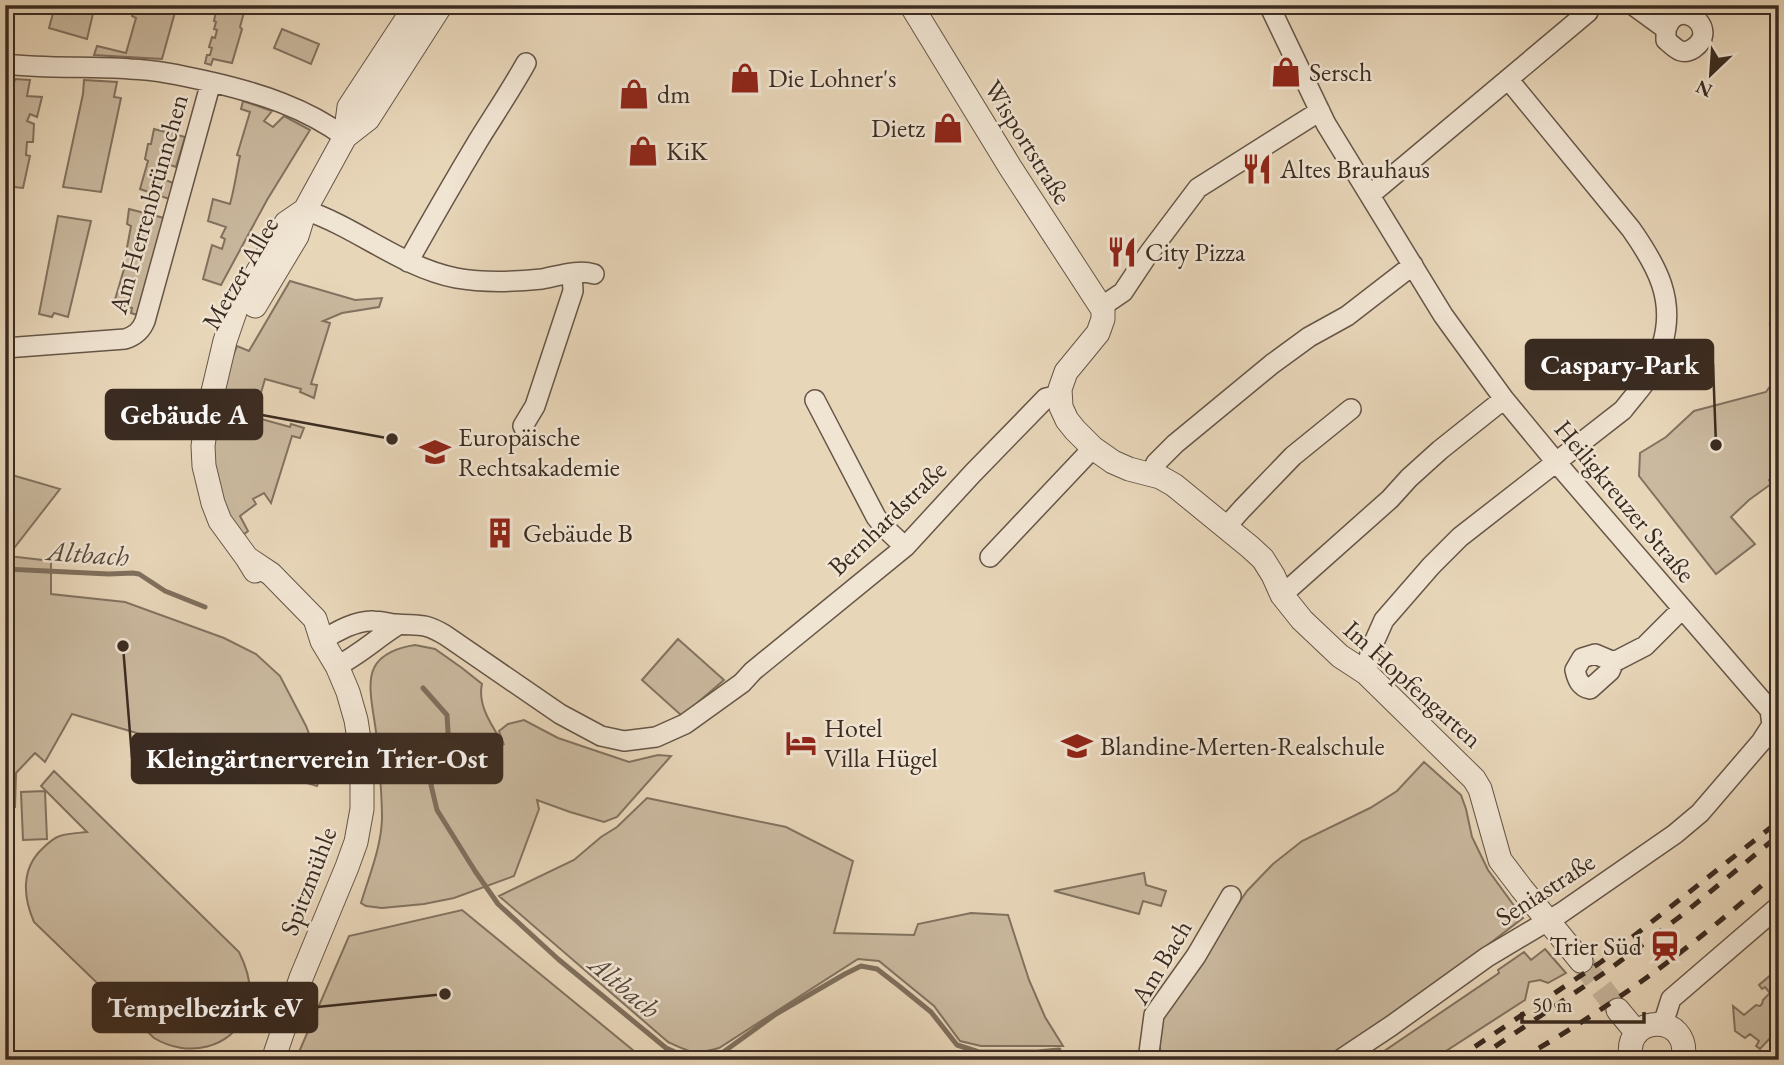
<svg xmlns="http://www.w3.org/2000/svg" width="1784" height="1065" viewBox="0 0 1784 1065" font-family="'EB Garamond',serif">
	<rect width="100%" height="100%" fill="#e8d6b9"/>
	<filter id="stains"><feTurbulence type="fractalNoise" baseFrequency=".00286" numOctaves="4"/><feColorMatrix values="0 0 0 0 .2 0 0 0 0 .09 0 0 0 0 .02 0 0 0 .5 -.17"/></filter>
	<radialGradient id="worn" r=".72"><stop offset=".6" stop-color="#630" stop-opacity="0"/><stop offset="1" stop-color="#630" stop-opacity=".3"/></radialGradient>
	<!-- green -->
	<path fill="#cab99f" stroke="#827260" stroke-width="2" d="M51 5H95L87 39 49 28 53 13 49 12Z
		M135 5H177L162 59 94 55 97 46 126 53 136 18 132 16Z
		M222 5H246L240 27 242 29 232 63 213 59 211 65 205 63 207 55H210L212 48 209 47 212 37 215 38 217 30 214 29 216 22 214 21 216 11 220 12Z
		M282 29 319 44 311 64 274 48Z
		M15 79 30 80 27 96 42 97 37 117 30 114 27 121 34 124 33 142H27L26 155 30 156 23 188 5 186V114Z
		M84 80 117 82 114 97 121 98 101 192 63 187 83 94Z
		M243 101 272 111 264 121 273 127 284 116 310 130 267 200 221 285 203 279 212 245 222 249 225 239 221 237 226 227 208 221 213 199 230 204C235 186 236 174 240 156L237 155 250 112 241 109Z
		M154 129 185 137 176 167 167 164 163 179 173 183 172 200 140 189 148 161 145 159 148 144H151Z
		M129 209 164 218 137 315 131 313 132 308 114 303 124 269 120 268 126 253 131 226 127 224Z
		M58 216 91 221 68 317 54 313 52 317 39 314Z
		M290 281 355 300 382 298 379 307 342 313 323 321 330 323 311 384 317 385 314 398 300 392 301 389 265 379 254 417 290 427 291 424 304 428 300 438 292 436 271 503 264 493 253 499 256 504 240 516 248 531 242 536 226 512 211 457 227 371 237 346 249 351Z
		M1770 326 1779 335V476L1776 474 1769 480 1771 484 1749 500 1731 517 1755 544 1716 574 1639 476 1640 453 1666 437 1694 411 1766 392 1776 378Z
		M5 473 60 489 8 556 51 561V594L125 602 224 638 256 654 280 676 306 726 323 770 317 786 72 714 45 762 35 753 16 773 15 807 5 806Z
		M678 639 724 680 682 716 642 680Z
		M415 645 435 649 462 668 482 684C477 706 493 727 504 745L499 731 508 724 524 720 558 738 629 762 658 755 671 756 617 817 604 822 570 812 537 800 539 809 514 876 454 898 424 904 382 908 366 906 361 903C369 876 381 848 382 819 382 790 379 761 376 732 374 714 366 684 374 668 381 653 401 647 415 645Z
		M1424 762 1461 795 1466 809 1472 837 1488 870 1523 918 1451 973 1326 1060H1161L1158 1021 1247 891 1273 864 1302 841 1370 808 1397 791Z
		M54 771 239 952C248 970 254 990 247 1010 232 1050 187 1058 154 1038L34 922C23 897 21 869 42 849 47 844 53 838 60 836 69 833 78 833 87 832L41 786Z
		M45 791 47 839 23 840 21 792Z
		M647 798 786 827 853 861 834 933 914 935 918 924 971 913 1008 915 1029 980 1045 1017 1063 1046H981L960 1041 934 1006 879 961 858 959 719 1048C694 1055 691 1053 668 1042L499 896 574 860 601 837 617 827Z
		M1144 873 1146 885 1166 891 1161 906 1143 901 1139 914 1054 891Z
		M462 910 645 1060H298L299 1052 349 936Z
		M1545 949 1566 973 1548 983 1540 980 1529 982 1525 1000 1432 1060H1371L1499 973 1498 970 1524 952 1531 960Z
		M1779 968V1042L1772 1036 1760 1049 1756 1046 1759 1041 1750 1034 1745 1038 1735 1031 1733 1006 1744 1015 1756 1005 1760 1006 1762 1004 1763 1000 1770 993 1765 987 1762 989 1759 985Z"/>
	<g fill="none" stroke-linecap="round" stroke-linejoin="round">
		<!-- stream -->
		<path stroke="#7f6f5d" stroke-width="5" d="M5 569 109 574 133 573 139 574 165 591 205 607
			M423 688 447 715 449 749 438 768 431 785 437 810 475 871 498 904 558 959 666 1048 686 1057 703 1059 722 1053 776 1014 845 974 861 966 877 969 899 986 931 1012 957 1045 979 1052H1037L1059 1050"/>
		<!-- tertiary-tunnel -->
		<path stroke="#c5b49b" stroke-width="23" stroke-dasharray="23 11" stroke-linecap="butt" d="M1581 961 1618 1010"/>
		<!-- minor casing -->
		<g stroke="#665647" stroke-width="22">
			<path id="minor" d="M1269 5 1326 124 1443 315 1456 333 1504 399 1556 462 1770 710 1772 725 1761 742 1700 813 1675 834 1561 913 1487 957 1391 1026 1340 1060
				M1633 5 1666 29V40C1676 49 1682 56 1694 48 1717 32 1690 3 1672 19 1669 22 1668 26 1666 29
				M5 64C47 69 89 66 130 69 158 70 184 76 211 82L145 321C141 331 135 336 125 339L5 348
				M211 82C259 93 306 108 345 137
				M1370 195 1588 12
				M305 210C358 228 401 267 456 278 484 283 513 282 542 279 559 276 577 269 594 274
				M408 262C431 221 454 181 478 141 494 115 511 90 526 63
				M1101 307 1123 292 1149 253 1198 188 1320 111
				M815 400 876 517 884 527 905 547
				M523 426 535 406 573 291 572 273
				M1151 474 1156 463 1175 444 1272 364 1309 337 1347 316 1413 265
				M1226 527 1242 509 1293 456 1351 409
				M990 557 1093 448
				M1282 595 1390 499 1409 478 1440 450 1504 399
				M322 641C336 631 357 620 374 621 382 621 389 624 396 624 419 626 423 622 445 635L560 714 601 736 624 741 656 737 685 724 742 683 753 671 905 547 973 473 1046 398 1060 395
				M1614 662 1595 654 1582 658 1575 670C1577 679 1580 687 1590 689L1610 671 1614 662 1645 646 1682 609
				M337 666C359 655 377 638 398 625
				M1366 673 1371 649 1384 620 1431 566 1460 537 1623 410C1629 402 1637 393 1643 385 1652 373 1658 359 1662 345 1676 300 1657 266 1631 229L1508 79
				M1663 1024 1671 999 1779 906
				M1148 1060 1154 1015 1196 956 1231 896"/>
		</g>
		<!-- tertiary casing -->
		<g stroke="#665647" stroke-width="25">
			<path id="tertiary" d="M911 5 1010 167 1103 310V319L1098 333 1066 372 1060 389 1061 407 1067 420 1075 430 1093 448 1113 462 1129 469 1160 477 1174 485 1250 547 1263 559 1273 575 1282 595 1302 620 1340 656 1366 673 1474 779 1480 789 1500 860 1522 889 1581 961
				M345 137 368 119 441 5
				M255 306 297 236 305 210 345 137 349 107 416 5
				M247 558 271 574 315 619 322 641 337 666 348 692 356 720 362 758V809L356 842 347 867 301 978 273 1060
				M255 571 247 558 220 521 213 503 204 466 203 446 207 417 225 341 236 309 286 223 305 210
				M1618 1010 1637 1033
				M1632 1060C1619 1015 1692 1010 1683 1060"/>
		</g>
		<!-- minor -->
		<use href="#minor" stroke="#f0e4d2" stroke-width="19"/>
		<!-- tertiary -->
		<use href="#tertiary" stroke="#f0e4d2" stroke-width="23"/>
		<!-- rail -->
		<path stroke="#3a2b21" stroke-width="5" stroke-dasharray="12 12" stroke-linecap="butt" d="M1455 1060 1601 962 1779 821
			M1475 1060 1607 971 1682 915 1779 835
			M1518 1060C1613 1007 1699 942 1779 870"/>
	</g>
	<!-- icons -->
	<defs>
		<g id="shop-bare" transform="scale(2.415)"><path d="M-5-2.5h2.3a2.7 3.5 0 0 1 5.4 0H5L5.5 6h-11ZM-1.5-2.5h3a1.5 2.3 0 0 0-3 0Z" fill="#8f2418" stroke="#f0e4d2" stroke-width="2.5" paint-order="stroke"/></g>
		<g id="restaurant-bare" transform="scale(2.415)"><path d="M-5-6h1v4h1v-4h1v4h1v-4h1v5L-1.5 .5V6h-2V.5L-5-1ZM5-6V6H3V1.5H1.5Q1.5-4 5-6Z" fill="#8f2418" stroke="#f0e4d2" stroke-width="2.5" paint-order="stroke"/></g>
		<g id="university-bare" transform="scale(2.415)"><path d="M0-5L7-2L0 1L-7-2ZM-4 1L0 2.5L4 1V4Q0 6-4 4Z" fill="#8f2418" stroke="#f0e4d2" stroke-width="2.5" paint-order="stroke"/></g>
		<g id="building-bare" transform="scale(2.415)"><path d="M-4-6H4V6H1V3H-1V6H-4ZM-2.5-4.3h1.7v1.8h-1.7ZM.8-4.3h1.7v1.8H.8ZM-2.5-1h1.7V.8h-1.7ZM.8-1h1.7V.8H.8Z" fill="#8f2418" stroke="#f0e4d2" stroke-width="2.5" paint-order="stroke"/></g>
		<g id="hotel-bare" transform="scale(2.415)"><path d="M-6-4.5h1.5V1H6V5H4.5V3h-9V5H-6ZM-4 0a1.8 1.8 0 1 1 3.6 0ZM.5 0V-2.5h3Q6-2.5 6 0Z" fill="#8f2418" stroke="#f0e4d2" stroke-width="2.5" paint-order="stroke"/></g>
		<g id="school-bare" transform="scale(2.415)"><path d="M0-5L7-2L0 1L-7-2ZM-4 1L0 2.5L4 1V4Q0 6-4 4Z" fill="#8f2418" stroke="#f0e4d2" stroke-width="2.5" paint-order="stroke"/></g>
		<g id="station-bare" transform="scale(2.415)"><path d="M-3-6H3Q5-6 5-4V2Q5 4 3 4L4.5 6H3L1.5 4h-3L-3 6H-4.5L-3 4Q-5 4-5 2V-4Q-5-6-3-6ZM-3.5-4v3h7v-3ZM-3.5 1v1.5H-2V1ZM2 1v1.5H3.5V1Z" fill="#8f2418" stroke="#f0e4d2" stroke-width="2.5" paint-order="stroke"/></g>
	</defs>
	<g fill-rule="evenodd">
		<use href="#shop-bare" x="1286" y="72"/>
		<use href="#shop-bare" x="745" y="78"/>
		<use href="#shop-bare" x="634" y="94"/>
		<use href="#shop-bare" x="948" y="128"/>
		<use href="#shop-bare" x="643" y="151"/>
		<use href="#restaurant-bare" x="1257" y="169"/>
		<use href="#restaurant-bare" x="1122" y="252"/>
		<use href="#university-bare" x="435" y="452"/>
		<use href="#building-bare" x="500" y="533"/>
		<use href="#hotel-bare" x="801" y="743"/>
		<use href="#school-bare" x="1077" y="746"/>
		<use href="#station-bare" x="1665" y="946"/>
	</g>
	<g text-anchor="middle" dominant-baseline="central" stroke-width="5" stroke-linejoin="round" paint-order="stroke">
		<!-- poi labels -->
		<g font-size="26" fill="#3a2b21" stroke="#f0e4d2" text-anchor="start">
			<text x="1309" y="72">Sersch</text>
			<text x="768" y="78">Die Lohner's</text>
			<text x="657" y="94">dm</text>
			<text x="925" y="128" text-anchor="end">Dietz</text>
			<text x="666" y="151">KiK</text>
			<text x="1280" y="169">Altes Brauhaus</text>
			<text x="1145" y="252">City Pizza</text>
			<text x="458" y="437">Europäische<tspan x="458" dy="30">Rechtsakademie</tspan></text>
			<text x="523" y="533">Gebäude B</text>
			<text x="824" y="728">Hotel<tspan x="824" dy="30">Villa Hügel</tspan></text>
			<text x="1100" y="746">Blandine-Merten-Realschule</text>
			<text x="1642" y="946" text-anchor="end">Trier Süd</text>
		</g>
		<!-- street labels -->
		<g font-size="26" fill="#3a2b21" stroke="#f0e4d2">
			<text transform="translate(1028 142) rotate(58)">Wisportstraße</text>
			<text transform="translate(148 204) rotate(-74)">Am Herrenbrünnchen</text>
			<text transform="translate(240 273) rotate(-60)">Metzer Allee</text>
			<text transform="translate(1625 501) rotate(50)">Heiligkreuzer Straße</text>
			<text transform="translate(887 518) rotate(-44)">Bernhardstraße</text>
			<text transform="translate(1413 684) rotate(42)">Im Hopfengarten</text>
			<text transform="translate(308 881) rotate(-69)">Spitzmühle</text>
			<text transform="translate(1545 889) rotate(-33)">Seniastraße</text>
			<text transform="translate(1161 962) rotate(-59)">Am Bach</text>
		</g>
		<!-- water labels -->
		<g font-size="28" font-style="italic" fill="#57473a" stroke="#f0e4d2">
			<text transform="translate(88 553) rotate(4)">Altbach</text>
			<text transform="translate(625 986) rotate(40)">Altbach</text>
		</g>
	</g>
	<!-- callouts -->
	<path fill="none" stroke="#3a2b21" stroke-width="2.5" d="M1716 445L1713 364M392 439L262 415M123 646L132 758M445 994L317 1007"/>
	<g fill="#3a2b21" stroke="#f0e4d2" stroke-width="2.5">
		<circle cx="1716" cy="445" r="7"/>
		<circle cx="392" cy="439" r="7"/>
		<circle cx="123" cy="646" r="7"/>
		<circle cx="445" cy="994" r="7"/>
	</g>
	<g fill="#3a2b21" stroke="#3a2b21" stroke-width="2.5">
		<rect x="1526" y="340" width="187" height="49" rx="7"/>
		<rect x="106" y="390" width="156" height="49" rx="7"/>
		<rect x="132" y="734" width="370" height="49" rx="7"/>
		<rect x="93" y="983" width="224" height="49" rx="7"/>
	</g>
	<g font-size="28" text-anchor="middle" font-weight="bold" fill="#fff">
		<text x="1620" y="374">Caspary-Park</text>
		<text x="184" y="424">Gebäude A</text>
		<text x="317" y="768">Kleingärtnerverein Trier-Ost</text>
		<text x="205" y="1017">Tempelbezirk eV</text>
	</g>
	<!-- margin -->
	<rect width="1784" height="1065" fill="none" stroke="#e8d6b9" stroke-width="28"/>
	<rect x="7" y="7" width="1770" height="1051" fill="none" stroke="#3a2b21" stroke-width="3.5"/>
	<rect x="14" y="14" width="1756" height="1037" fill="none" stroke="#3a2b21" stroke-width="2"/>
	<!-- north arrow -->
	<g transform="translate(1711 74) rotate(205)" stroke="#f0e4d2" stroke-width="5" paint-order="stroke">
	<path d="M0-5L12 26L0 18L-12 26Z" fill="#3a2b21"/>
	<text y="-10" font-size="19" font-weight="bold" text-anchor="middle" fill="#3a2b21">N</text>
	</g>
	<!-- scale -->
	<path d="M1522 1012v10h122v-10" fill="none" stroke="#3a2b21" stroke-width="3.5"/>
	<text x="1532" y="1012" font-size="21" fill="#3a2b21" stroke="#f0e4d2" stroke-width="5" paint-order="stroke">50 m</text>
	<rect width="100%" height="100%" filter="url(#stains)"/>
	<rect width="100%" height="100%" fill="url(#worn)"/>
</svg>
